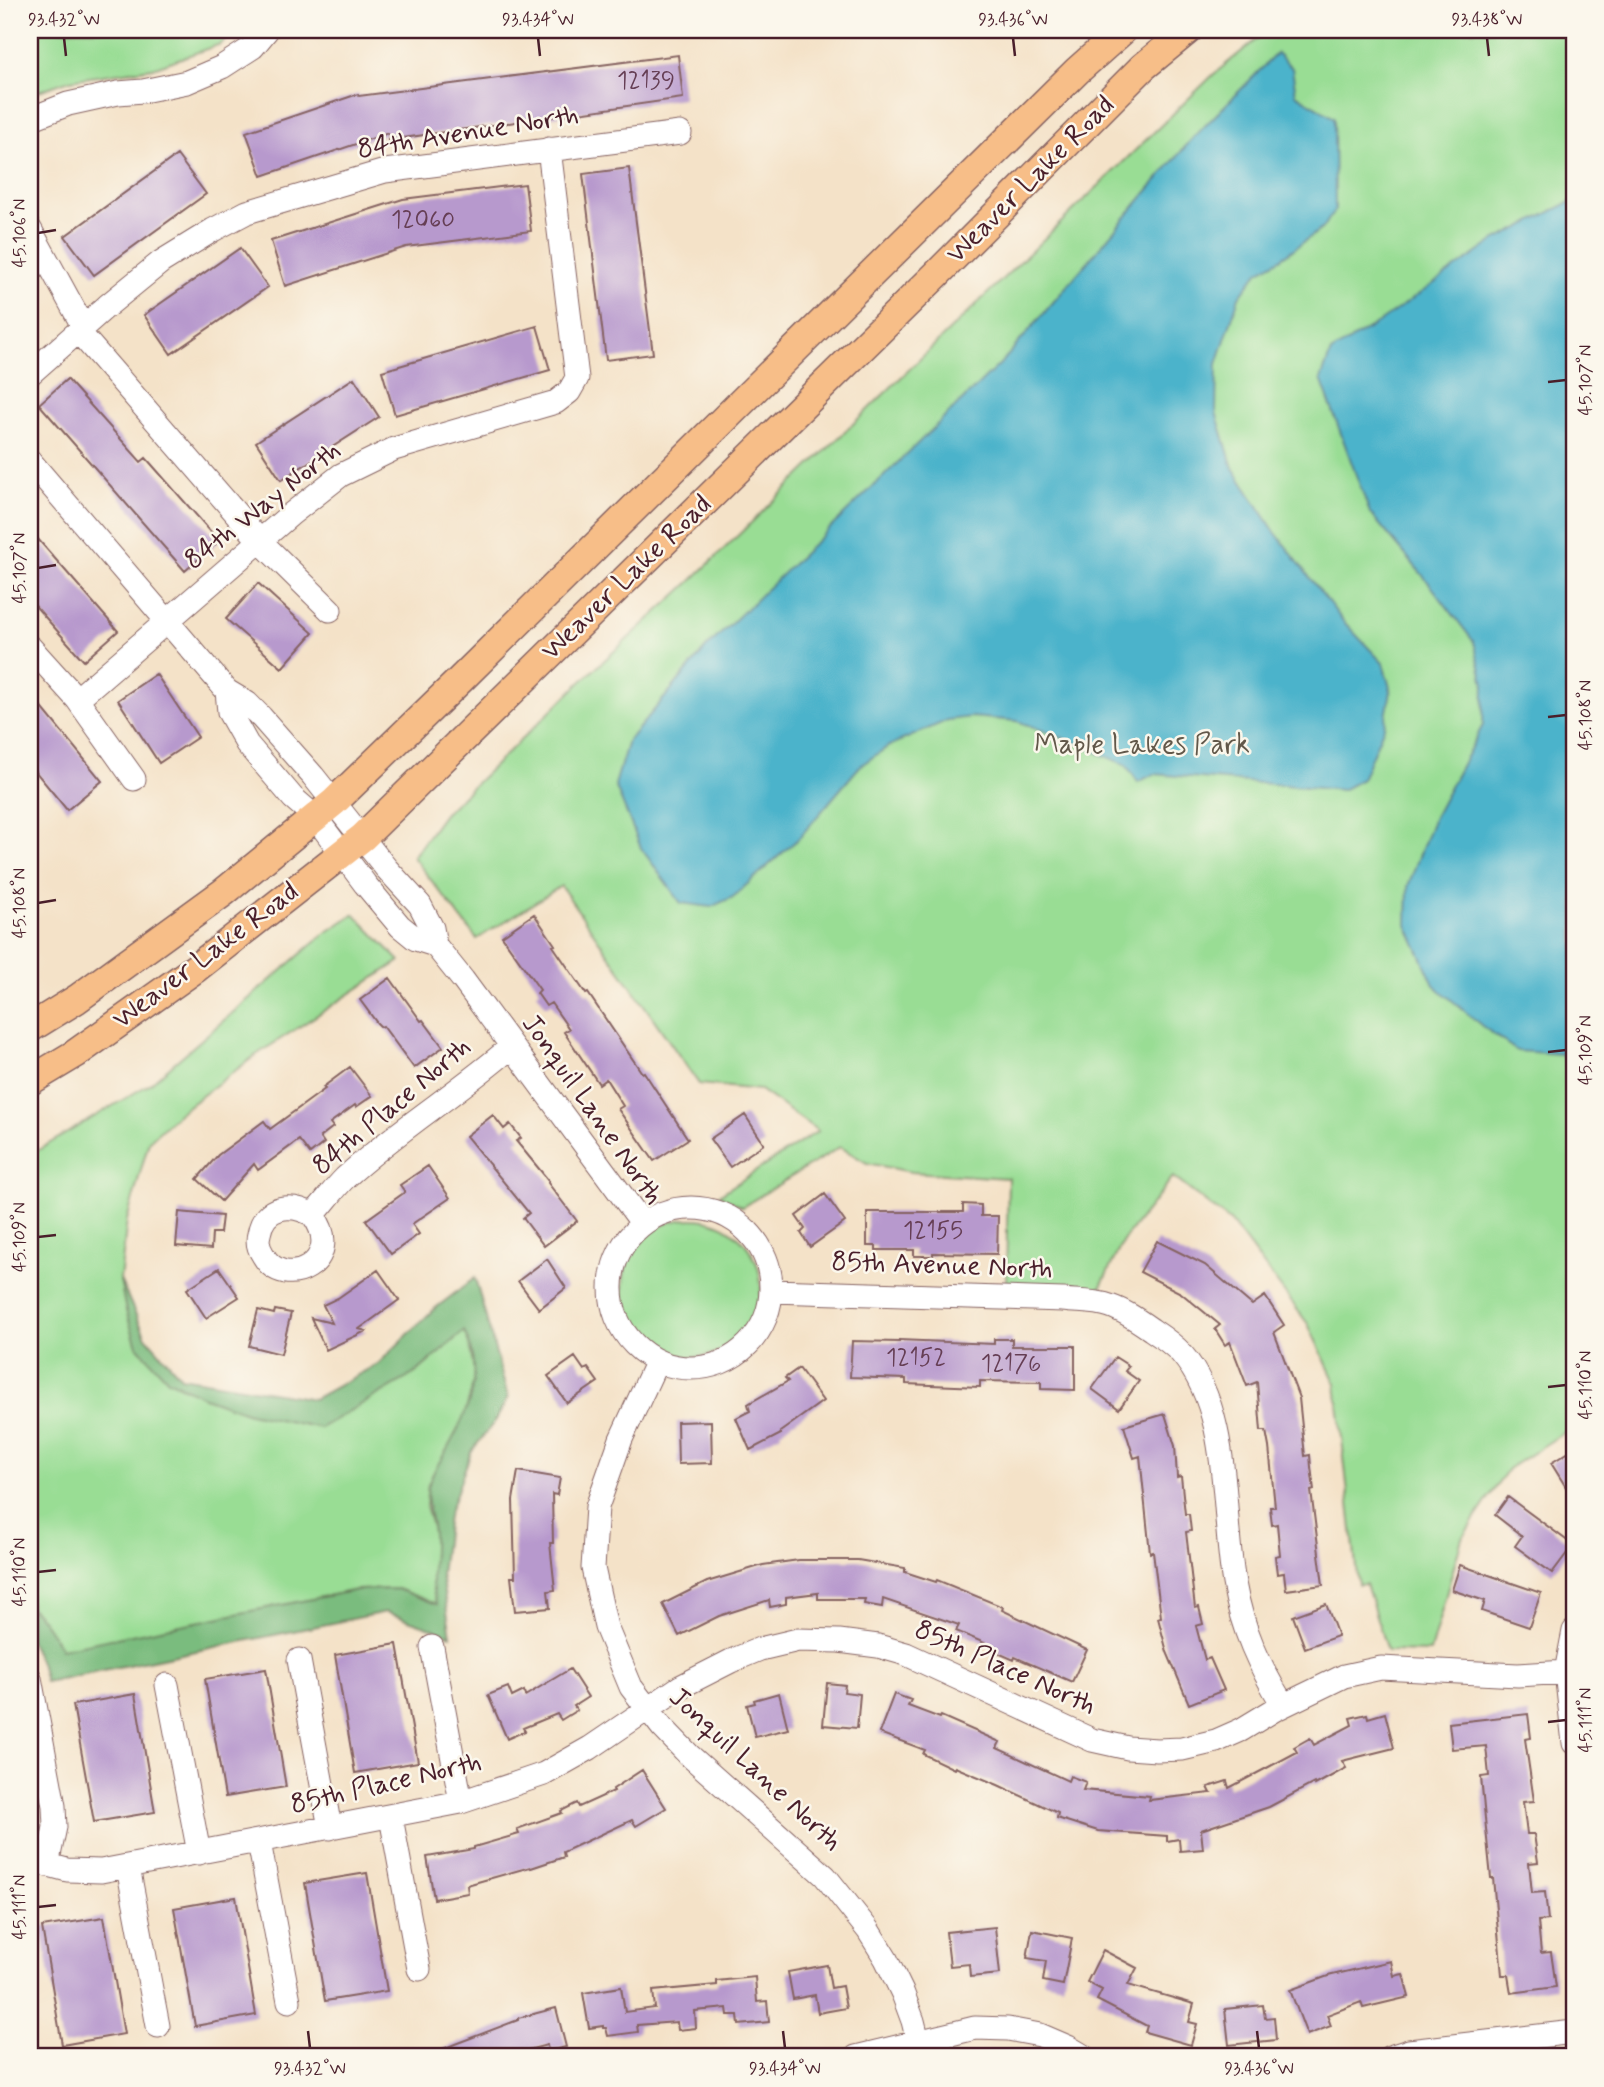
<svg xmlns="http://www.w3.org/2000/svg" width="1604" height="2087" viewBox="0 0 1604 2087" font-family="Mynerve,sans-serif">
	<rect width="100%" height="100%" fill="#fbf7ec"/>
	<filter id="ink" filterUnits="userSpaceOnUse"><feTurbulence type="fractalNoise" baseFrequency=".0143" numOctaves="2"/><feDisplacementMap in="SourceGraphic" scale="14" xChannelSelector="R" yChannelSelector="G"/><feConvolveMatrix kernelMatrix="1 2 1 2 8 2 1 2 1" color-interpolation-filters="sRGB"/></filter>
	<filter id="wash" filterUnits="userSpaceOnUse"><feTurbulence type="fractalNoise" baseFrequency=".00686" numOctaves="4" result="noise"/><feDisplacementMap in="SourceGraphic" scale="28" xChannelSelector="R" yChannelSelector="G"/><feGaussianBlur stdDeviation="1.57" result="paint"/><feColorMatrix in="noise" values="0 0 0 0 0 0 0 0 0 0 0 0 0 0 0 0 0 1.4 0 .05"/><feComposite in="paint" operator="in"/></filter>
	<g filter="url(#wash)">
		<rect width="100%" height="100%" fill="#f4e2c8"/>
		<!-- green -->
		<path fill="#99dd94" stroke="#727e60" stroke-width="2" d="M30 30H236L221 44 153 68 70 80 30 94Z
			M1268 30H1574V1426L1508 1469 1462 1538 1430 1652 1387 1651 1366 1584 1358 1585 1336 1384 1308 1324 1231 1222 1173 1177 1123 1241 1100 1288 1006 1283 1008 1178 911 1172 867 1163 840 1147 742 1207 719 1195 818 1131 760 1090 699 1084 561 886 477 939 413 857 444 814 585 678 690 582 1214 74Z
			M354 914 400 961 256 1055 179 1113 149 1141 127 1220 120 1280 126 1311 168 1380 320 1428 417 1372 464 1331 469 1342 475 1376 470 1396 462 1424 428 1484 426 1506 433 1531 434 1560 432 1584 437 1605 397 1589 357 1590 60 1650C53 1633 44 1619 30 1607V1155L151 1083 324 934Z
			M623 1288a69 69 0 1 1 138 0a69 69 0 1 1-138 0Z"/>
		<!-- forest -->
		<path fill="#7abc7e" stroke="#626e54" stroke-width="2" d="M475 1278 508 1397 496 1420 471 1452 448 1516 441 1575 451 1635 386 1612 45 1682 40 1662 30 1642V1607C44 1619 52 1633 61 1649L357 1590 397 1589 437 1604C435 1597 432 1590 432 1583 431 1567 434 1551 433 1534 432 1517 425 1504 428 1487 430 1475 439 1463 445 1453 468 1413 485 1376 464 1331L417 1372 320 1428 249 1413 204 1397 168 1380 137 1346 126 1311 120 1280 146 1337 181 1377 314 1399 378 1364 433 1310Z"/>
		<!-- water -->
		<path fill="#4cb3cb" stroke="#4b697b" stroke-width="2" d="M1277 53 1292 68 1296 94 1334 118 1335 209 1324 227 1280 259 1258 272 1239 297 1217 364 1216 412 1233 468 1275 532 1343 621 1383 663 1391 691 1384 727 1362 779 1342 790 1154 774 1138 782 1126 765 1076 743 1017 721 971 717 948 720 889 746 860 766 799 838 733 897 711 907 681 903 641 848 615 785 628 741 707 647 1004 360 1192 139Z
			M1574 200V199V1081L1562 1054 1517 1051 1482 1026 1434 985 1407 925 1408 886 1434 817 1483 725 1484 683 1474 642 1425 578 1370 513 1321 379 1331 352 1378 323 1494 241Z"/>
		<g id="blocks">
			<!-- building -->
			<path fill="#b799cd" d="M678 55 683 98 389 140 388 133 262 176 246 132 358 94 359 96Z
				M177 155 206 194 94 275 65 236Z
				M629 168 653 354 606 360 583 174Z
				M525 184 531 231 406 247 285 286 271 241 403 199Z
				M240 248 268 287 171 354 144 315Z
				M537 326 550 370 395 415 382 371Z
				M354 378 379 417 281 480 256 442Z
				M67 379 141 462 146 458 219 541 185 571 39 404Z
				M30 530 118 631 84 661 30 600Z
				M258 583 313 633 282 668 226 619Z
				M156 674 198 737 159 763 118 700Z
				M30 693 102 781 67 810 30 765Z
				M534 914 555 945 553 946 586 994 588 993 642 1073 644 1072 688 1139 654 1161 618 1109 623 1106 606 1079 599 1084 564 1032 569 1029 551 1003 546 1006 537 993 540 990 502 936Z
				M390 978 421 1021 423 1020 443 1047 414 1068 383 1026 381 1027 377 1023 360 1000Z
				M350 1067 372 1096 356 1107 355 1105 330 1123 333 1127 320 1137 324 1143 310 1154 299 1140 258 1170 254 1164 221 1201 197 1179 218 1155 264 1121 270 1129 325 1089 323 1087Z
				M493 1115 504 1129 510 1124 521 1138 516 1141 549 1181 548 1183 577 1221 544 1246 523 1218 529 1213 466 1136Z
				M745 1115 764 1144 730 1167 710 1139Z
				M428 1166 450 1198 412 1224 419 1234 391 1254 366 1220 405 1192 400 1185Z
				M825 1194 845 1222 810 1247 801 1233 805 1229 796 1216Z
				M963 1204 981 1205V1216H998L997 1254 933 1253V1256H914V1250H876V1246H867V1212H963Z
				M179 1212 222 1216 220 1233H212L211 1249 176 1246Z
				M1157 1241 1205 1265 1252 1305 1265 1296 1284 1325 1274 1332 1299 1398 1305 1456 1310 1455 1311 1467 1314 1490 1311 1491 1323 1585 1286 1590 1284 1573 1277 1574 1275 1556 1280 1555 1277 1524 1272 1525 1270 1507H1275L1269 1447 1266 1431H1261L1257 1382 1247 1386 1230 1342 1225 1345 1215 1329 1220 1325 1181 1293 1140 1272Z
				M547 1259 566 1288 539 1309 518 1281Z
				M219 1268 239 1297 206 1318 187 1289Z
				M378 1270 399 1300 359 1329 366 1331 326 1350 311 1318 332 1323 323 1305 338 1298Z
				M258 1310 274 1314 275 1310 291 1313 281 1354 249 1346Z
				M994 1339H1012V1346H1075V1390L1041 1389V1382L980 1381V1387L906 1384V1379L850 1377 852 1341 899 1342V1340L994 1344Z
				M575 1357 584 1370 588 1368 598 1382 567 1403 548 1376Z
				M1115 1357 1129 1366 1125 1371 1139 1381 1119 1409 1092 1389Z
				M799 1368 823 1401 780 1432 781 1434 750 1450 736 1418 750 1411 748 1404 788 1381 785 1378Z
				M1165 1414 1175 1446 1177 1477 1181 1476 1185 1514H1189L1191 1531 1186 1532 1195 1608 1199 1607 1203 1624 1196 1626 1205 1660 1210 1658 1224 1690 1189 1704 1167 1652 1158 1618 1161 1617 1153 1552 1150 1553 1140 1456 1134 1458 1124 1426Z
				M711 1421 712 1463 678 1464 677 1422Z
				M1574 1449V1500L1551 1463Z
				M518 1471 560 1478 557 1495 552 1494 553 1543H550L555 1590 548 1591 550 1608 515 1611 511 1577H515L513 1500Z
				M1508 1497 1573 1545 1552 1573 1515 1546 1522 1536 1495 1515Z
				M799 1560H858L905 1568V1572L936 1582 937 1580 1003 1607 1002 1610 1087 1650 1072 1682 1015 1657 1014 1660 998 1653 999 1649 956 1631 959 1625 883 1599 882 1607 864 1604 865 1599H818V1593L786 1597V1604L770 1607 769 1600 719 1616 679 1636 663 1604 707 1582 763 1565Z
				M1460 1565 1541 1593 1529 1627 1482 1611 1485 1601 1452 1590Z
				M1326 1604 1338 1636 1305 1648 1293 1616Z
				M397 1644 418 1762 355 1773 335 1655Z
				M266 1669 286 1787 225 1797 205 1679Z
				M570 1669 588 1697 574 1706 577 1710 561 1720 557 1714 523 1728 525 1731 507 1739 488 1695 508 1687 512 1697 524 1691 525 1696Z
				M827 1683 845 1685 844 1692 860 1694 857 1728 823 1725Z
				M779 1693 788 1729 755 1737 747 1705 755 1703 754 1700Z
				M135 1694 155 1812 94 1822 73 1705Z
				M894 1694 911 1700 908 1706 940 1718 941 1716 1000 1742 997 1748 1068 1781 1070 1776 1086 1782 1083 1790 1150 1796 1149 1800 1211 1793 1208 1787 1227 1781 1229 1788 1297 1752 1294 1747 1310 1738 1314 1745 1352 1725 1350 1718 1367 1714 1368 1718 1385 1713 1394 1748 1342 1761 1346 1768 1315 1785 1314 1783 1269 1807 1201 1830 1203 1849 1180 1851 1179 1839 1167 1841V1836L1098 1831 1057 1818 1058 1813 998 1785 955 1767 954 1769 923 1754 925 1750 879 1733Z
				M1528 1714 1531 1738 1525 1739 1534 1801 1523 1802 1527 1834H1534L1538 1862 1529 1863 1532 1893 1545 1892 1548 1920 1538 1921 1541 1953 1551 1952 1556 1987 1511 1993 1508 1975H1502L1493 1878H1491L1487 1839 1481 1777 1489 1776 1486 1746 1452 1749 1449 1723Z
				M642 1770 666 1808 636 1826 632 1820 563 1852 564 1857 531 1868 530 1867 467 1885 468 1893 434 1899 427 1857 474 1849V1847L519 1834 517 1829 562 1813 561 1811 577 1803 579 1807 614 1791 613 1789Z
				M367 1873 387 1991 325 2001 305 1883Z
				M236 1897 256 2015 195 2026 174 1908Z
				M104 1917 124 2034 62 2045 42 1927Z
				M995 1927 1000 1974 970 1977 969 1964 950 1966 946 1932Z
				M1032 1930 1072 1938 1063 1985 1043 1981 1046 1961 1027 1958Z
				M1103 1950 1137 1968 1128 1985 1194 2004 1189 2022 1197 2024 1191 2045 1145 2032 1147 2026 1097 2000 1102 1990 1087 1982Z
				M1391 1961 1394 1976 1403 1974 1409 1997 1363 2008 1361 2002 1327 2015 1331 2026 1307 2035 1290 1990 1328 1976Z
				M827 1965 831 1988 842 1986 846 2008 818 2013 815 1995 793 1999 788 1972Z
				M755 1977 757 2002 767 2001 769 2022 739 2025 738 2015H728L727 2008 695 2011 696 2028 678 2030 677 2022 637 2025 638 2032 608 2036 606 2028H603V2026L589 2028 583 1993 621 1987 625 2012 655 2008 653 1991 717 1985V1981Z
				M1263 2005 1265 2018 1274 2017 1276 2040 1229 2045 1225 2009Z
				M556 2008 566 2047 548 2051 547 2045 509 2055 510 2057H427V2056L455 2044 518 2020V2018Z"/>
		</g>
	</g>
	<g filter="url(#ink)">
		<use href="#blocks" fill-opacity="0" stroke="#866362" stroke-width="2"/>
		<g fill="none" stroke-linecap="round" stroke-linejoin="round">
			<!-- minor casing -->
			<g stroke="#866362" stroke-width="25">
				<path id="minor" d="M30 119 68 104 118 93 143 91 187 82 222 67 253 47 267 30
					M30 229 83 326
					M78 331 260 541 330 610
					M30 374 107 306 161 262 213 230 247 212 385 171 680 133
					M30 461 227 691 247 703 261 717 313 776 386 868 420 905 432 928 435 945 463 980 643 1224
					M30 647 77 699 134 779
					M227 691 229 712 247 744 293 798 315 817 365 884 400 926 416 939 435 945
					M77 699 290 515 341 475 394 449 556 402 569 392 577 378 549 149
					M611 1288a80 80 0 1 1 160 0a80 80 0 1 1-160 0Z
					M313 1215C347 1261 284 1294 263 1255 259 1249 257 1241 259 1234 264 1204 292 1203 313 1215 324 1203 334 1189 345 1178 397 1130 458 1093 511 1047
					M772 1291 1063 1300C1078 1302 1096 1301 1110 1306 1125 1311 1139 1321 1152 1330 1161 1336 1173 1344 1181 1353 1232 1412 1221 1510 1234 1583 1242 1629 1259 1665 1283 1705
					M657 1361 621 1439 597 1507 593 1568 606 1627 631 1687 662 1727 689 1755 825 1876 868 1930 886 1959 903 1994 913 2021 922 2057
					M1574 1631 1566 1672 1574 1743
					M432 1647 461 1802
					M299 1660 330 1828
					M30 1678 54 1806 55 1827 47 1865
					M167 1685 199 1853
					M391 1817 419 1969
					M259 1842 289 2001
					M30 1860 67 1870 101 1871 461 1802 544 1774 590 1748 680 1687 731 1661 760 1649 798 1640 839 1641 878 1646 906 1654 1092 1740 1128 1748 1157 1750 1182 1749 1216 1741 1241 1730 1274 1710 1344 1676 1381 1668 1518 1675 1566 1672
					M128 1867 158 2026
					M856 2057 975 2028 1008 2029 1040 2035 1068 2047 1085 2057
					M1390 2057 1409 2051 1574 2032"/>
			</g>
			<!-- major casing -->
			<g stroke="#866362" stroke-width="31">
				<path id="major" d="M30 1028 77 999 224 892 334 802 460 680 1077 71 1123 30
					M30 1081 75 1054 196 968 363 837 936 275 1143 67 1188 30"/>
			</g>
			<!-- minor -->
			<use href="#minor" stroke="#fff" stroke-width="23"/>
			<!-- major -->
			<use href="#major" stroke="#f7be88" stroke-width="28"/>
		</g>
	</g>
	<!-- ticks -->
	<path fill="none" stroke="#4a1f2b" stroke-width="2.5" d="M64 38 66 56M538 38 540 56M1013 38 1015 56M1487 38 1489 56M38 233 56 230M1548 382 1566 380M38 568 56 565M1548 717 1566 715M38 903 56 900M1548 1052 1566 1050M38 1237 56 1235M1548 1387 1566 1385M38 1572 56 1570M1548 1722 1566 1720M38 1907 56 1905M308 2031 310 2048M783 2031 785 2048M1257 2031 1259 2048"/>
	<g text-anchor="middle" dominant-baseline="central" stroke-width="5" stroke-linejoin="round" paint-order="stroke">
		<!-- number labels -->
		<g font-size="24" fill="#653e54">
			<text x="646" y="81">12139</text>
			<text x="423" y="220">12060</text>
			<text x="933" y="1231">12155</text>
			<text x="916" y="1358">12152</text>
			<text x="1011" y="1364">12176</text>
		</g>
		<!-- street labels -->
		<g font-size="28" fill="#4a1f2b" stroke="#fbf7ec">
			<text transform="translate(468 133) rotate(-9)">84th Avenue North</text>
			<text transform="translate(1031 180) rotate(-45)">Weaver Lake Road</text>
			<text transform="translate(263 506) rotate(-38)">84th Way North</text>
			<text transform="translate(627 578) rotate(-44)">Weaver Lake Road</text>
			<text transform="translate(206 956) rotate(-37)">Weaver Lake Road</text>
			<text transform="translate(392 1107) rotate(-40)">84th Place North</text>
			<text transform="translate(592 1110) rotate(55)">Jonquil Lane North</text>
			<text transform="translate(942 1266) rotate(2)">85th Avenue North</text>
			<text transform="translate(1005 1668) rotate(24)">85th Place North</text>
			<text transform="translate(755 1770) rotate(43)">Jonquil Lane North</text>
			<text transform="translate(386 1784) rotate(-13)">85th Place North</text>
		</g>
		<!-- park labels -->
		<g font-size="28" fill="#62584a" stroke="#fbf7ec">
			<text x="1142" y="745">Maple Lakes Park</text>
		</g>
	</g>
	<!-- margin -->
	<rect width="1604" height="2087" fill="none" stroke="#fbf7ec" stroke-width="77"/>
	<rect x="38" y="38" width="1528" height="2010" fill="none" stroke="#4a1f2b" stroke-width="2.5"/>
	<g font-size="18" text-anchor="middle" fill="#4a1f2b">
		<text x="64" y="25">93.432°W</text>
		<text x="538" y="25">93.434°W</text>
		<text x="1013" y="25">93.436°W</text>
		<text x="1487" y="25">93.438°W</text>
		<text transform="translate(19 233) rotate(-90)" y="6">45.106°N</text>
		<text transform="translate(1585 380) rotate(-90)" y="6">45.107°N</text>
		<text transform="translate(19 568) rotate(-90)" y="6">45.107°N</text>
		<text transform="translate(1585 715) rotate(-90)" y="6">45.108°N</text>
		<text transform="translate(19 903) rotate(-90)" y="6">45.108°N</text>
		<text transform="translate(1585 1050) rotate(-90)" y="6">45.109°N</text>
		<text transform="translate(19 1237) rotate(-90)" y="6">45.109°N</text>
		<text transform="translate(1585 1385) rotate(-90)" y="6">45.110°N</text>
		<text transform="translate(19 1572) rotate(-90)" y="6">45.110°N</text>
		<text transform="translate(1585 1720) rotate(-90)" y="6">45.111°N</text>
		<text transform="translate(19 1907) rotate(-90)" y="6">45.111°N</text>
		<text x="310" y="2074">93.432°W</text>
		<text x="785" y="2074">93.434°W</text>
		<text x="1259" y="2074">93.436°W</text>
	</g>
</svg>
